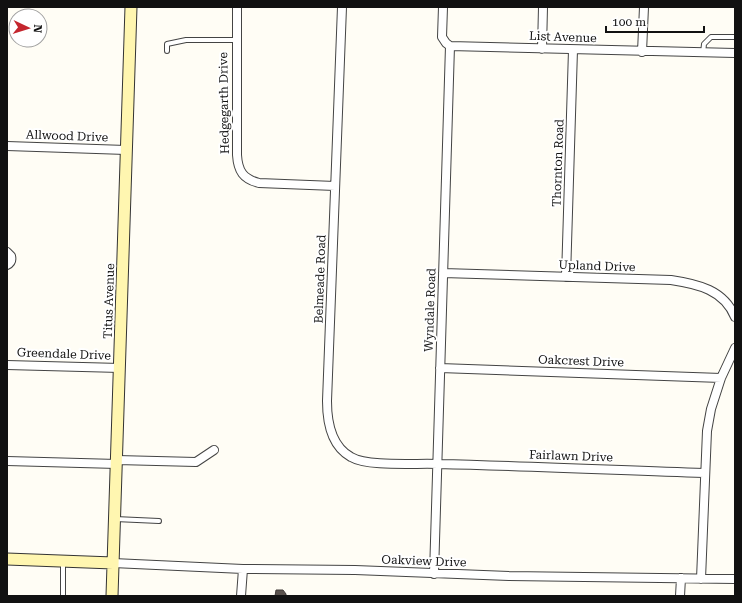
<svg xmlns="http://www.w3.org/2000/svg" width="742" height="603" viewBox="0 0 742 603" font-family="'Roboto Serif',serif">
	<rect width="100%" height="100%" fill="#fffdf5"/>
	<!-- building -->
	<path fill="#5a524d" stroke="#3f3936" d="M276 590H283L286 594V596H275Z"/>
	<g fill="none" stroke-linecap="round" stroke-linejoin="round">
		<!-- service casing -->
		<g stroke="#444" stroke-width="6">
			<path id="service" d="M167 51V44L186 40H236
				M703 53 704 44 711 37H735
				M115 519 159 521
				M63 596V562"/>
		</g>
		<!-- minor casing -->
		<g stroke="#444" stroke-width="10">
			<path id="minor" d="M237 7V155C238 171 243 179 259 183L335 186
				M342 7 327 401C327 422 331 446 351 457 368 467 416 463 438 464 526 466 615 470 704 473
				M443 7 442 37 446 43 450 46 735 53
				M542 49 543 7
				M642 52 644 7
				M7 146 126 150
				M7 252 11 256C12 260 11 263 7 265
				M443 273 671 280C698 284 724 290 735 317
				M566 277 573 50
				M7 365 120 368
				M440 368 721 378
				M117 460 196 462 214 450
				M7 461 117 464
				M113 563 243 569 355 570 509 576 735 579
				M434 574 450 46
				M701 579 707 431 711 409 721 378 735 348
				M241 596 243 569
				M680 596 681 578"/>
		</g>
		<!-- secondary casing -->
		<g stroke="#333" stroke-width="13">
			<path id="secondary" d="M7 559 113 563
				M112 596 131 7"/>
		</g>
		<!-- service -->
		<use href="#service" stroke="#fff" stroke-width="4"/>
		<!-- minor -->
		<use href="#minor" stroke="#fff" stroke-width="8"/>
		<!-- secondary -->
		<use href="#secondary" stroke="#fff6b0" stroke-width="11"/>
	</g>
	<g text-anchor="middle" dominant-baseline="central" stroke-width="4" stroke-linejoin="round" paint-order="stroke">
		<!-- street labels -->
		<g font-size="12" fill="#111" stroke="#fff">
			<text transform="translate(563 37) rotate(2)">List Avenue</text>
			<text transform="translate(224 103) rotate(-91)">Hedgegarth Drive</text>
			<text transform="translate(67 136) rotate(2)">Allwood Drive</text>
			<text transform="translate(558 163) rotate(-88)">Thornton Road</text>
			<text transform="translate(597 266) rotate(2)">Upland Drive</text>
			<text transform="translate(320 279) rotate(-88)">Belmeade Road</text>
			<text transform="translate(109 301) rotate(-88)">Titus Avenue</text>
			<text transform="translate(430 310) rotate(-88)">Wyndale Road</text>
			<text transform="translate(64 354) rotate(2)">Greendale Drive</text>
			<text transform="translate(581 361) rotate(2)">Oakcrest Drive</text>
			<text transform="translate(571 456) rotate(2)">Fairlawn Drive</text>
			<text transform="translate(424 561) rotate(2)">Oakview Drive</text>
		</g>
	</g>
	<!-- border -->
	<rect width="742" height="603" fill="none" stroke="#111111" stroke-width="16"/>
	<!-- north arrow -->
	<g transform="translate(28 28) rotate(94)"><circle r="19" fill="#ffffff" stroke="#a0a0a0"/>
	<path d="M0-3L7 15L0 10L-7 15Z" fill="#c4262e"/>
	<text y="-6" font-size="11" font-weight="bold" text-anchor="middle" fill="#111111">N</text>
	</g>
	<!-- scale -->
	<path d="M606 26v6h98v-6" fill="none" stroke="#111111" stroke-width="2"/>
	<text x="612" y="26" font-size="12" fill="#111111" stroke="#ffffff" stroke-width="3" paint-order="stroke">100 m</text>
</svg>
